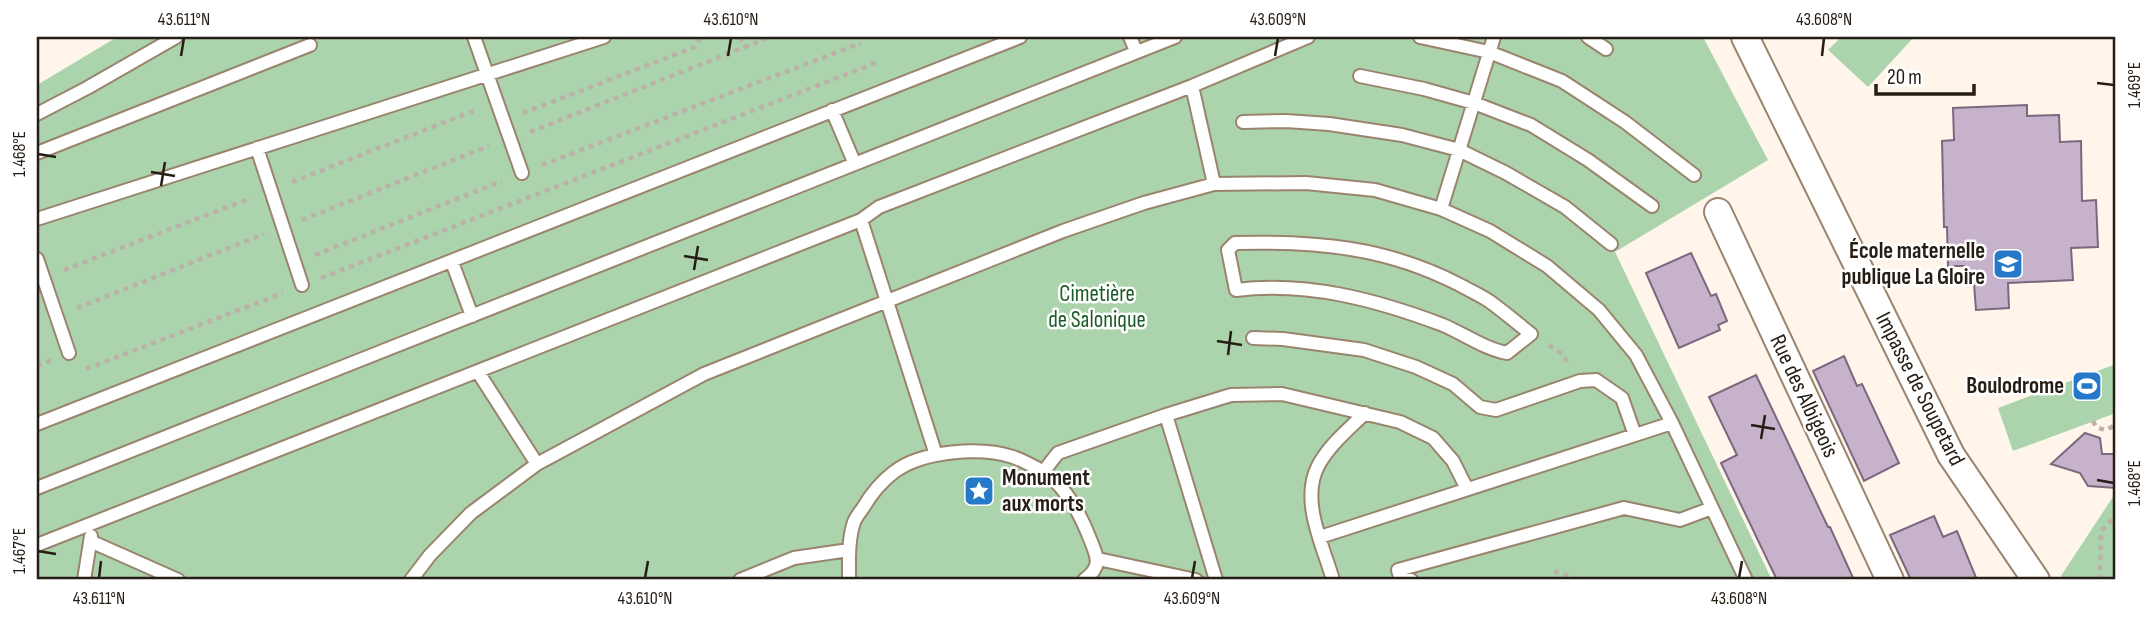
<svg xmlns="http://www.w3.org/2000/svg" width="2153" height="617" viewBox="0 0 2153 617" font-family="'Sofia Sans Condensed',sans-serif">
	<rect width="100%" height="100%" fill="#fff5eb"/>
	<!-- green -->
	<path fill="#abd4ad" d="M117 37H1703L1768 160 1615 252 1772 580H37V85Z
		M1841 37H1914L1868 87 1828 50Z
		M2116 364V413L2013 451 1998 408Z
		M2116 492V580H2062L2061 576Z"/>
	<!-- building -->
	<path fill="#c7b2cb" stroke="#7b677e" stroke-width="2" d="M2027 105V116L2059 115 2060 142 2081 141 2082 201 2096 200 2098 247 2071 248 2073 280 2008 283 2009 308 1976 310 1974 284 1965 283V266H1948L1947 227H1944L1942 141 1954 140 1953 108Z
		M1691 253 1711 296 1716 294 1727 321 1718 325 1720 330 1679 348 1646 273Z
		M1844 356 1857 386 1862 384 1899 463 1864 481 1813 371Z
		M1756 375 1828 527H1830L1854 580H1777L1721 463 1737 455 1709 397Z
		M2085 433 2100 438 2102 454H2116V488L2088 486 2080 473 2051 464Z
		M1934 516 1943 537 1957 531 1977 580H1911L1890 535Z"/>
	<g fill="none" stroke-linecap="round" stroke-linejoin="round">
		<!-- lane casing -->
		<g stroke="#9a846e" stroke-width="16">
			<path id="lane" d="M474 37 522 173
				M1130 37 1136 51
				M1420 37 1489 52 1562 81 1625 122 1694 175
				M1588 37 1606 49
				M1360 76 1424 89 1474 103 1531 125 1588 160 1652 206
				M1192 86 1214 184
				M832 110 854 162
				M37 114 87 88 176 37
				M1243 122 1286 121 1329 124 1402 135 1459 150 1506 173 1565 207 1611 244
				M257 148 302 285
				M37 153 310 45
				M1441 209 1494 37
				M37 219 604 37
				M861 220 879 207 1192 86 1308 37
				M1235 243C1317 241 1387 247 1460 285 1469 290 1480 295 1489 301 1503 311 1517 323 1531 334L1507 353C1485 349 1464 334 1443 325 1377 300 1307 281 1236 290L1228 250Z
				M37 259 69 353
				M452 262 472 316
				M1253 338 1283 339 1364 350 1416 367 1453 384 1480 407 1496 410 1580 381 1596 380 1622 398 1635 435
				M478 372 537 464
				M1166 415 1216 580
				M37 424 1020 37
				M1043 472 1058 453 1166 415 1231 395 1282 394 1400 422 1433 438 1453 461 1467 489
				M37 488 1175 37
				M1320 537 1672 423
				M90 541 178 580
				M37 545 861 220 936 455
				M1098 559 1196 580
				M84 580 91 536
				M411 580 430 555 471 513 537 464 704 374 1063 231 1144 203 1214 184 1306 183 1375 190 1441 209 1490 231 1547 266 1599 310 1636 355 1672 423 1746 580
				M740 580 794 558 849 550
				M849 580C849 561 848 540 854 522 856 517 860 512 863 508 871 494 881 482 894 472 922 451 980 446 1013 457 1022 460 1033 466 1042 471 1066 486 1080 513 1090 539 1098 558 1102 567 1084 580
				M1333 580C1323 545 1300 501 1318 466 1329 445 1349 429 1365 413
				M1411 580 1400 577 1398 570 1624 508 1680 520 1712 508"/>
		</g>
		<!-- street casing -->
		<g stroke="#9a846e" stroke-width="30">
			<path id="street" d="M1745 37 1951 455 2036 580
				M1718 212 1890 580"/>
		</g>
		<!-- path -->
		<path stroke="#bbb1a8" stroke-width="4.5" stroke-dasharray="5 5" stroke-linecap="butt" d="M740 37 744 47
			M523 113 695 47 701 37
			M530 132 770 37
			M542 165 861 43
			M292 182 476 110
			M302 220 489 146
			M315 255 502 181
			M64 270 251 198
			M321 278 878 62
			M77 308 264 234
			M1549 345 1562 354 1568 363
			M37 366 51 360
			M86 369 283 293
			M2093 421 2096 427 2105 430 2116 425
			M1554 571 1581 580
			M2100 580 2101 531 2116 516"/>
		<!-- lane -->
		<use href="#lane" stroke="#fff" stroke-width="12"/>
		<!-- street -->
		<use href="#street" stroke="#fff" stroke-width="26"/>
	</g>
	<!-- ticks -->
	<path fill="none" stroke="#261d15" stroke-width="2.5" d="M181 56 184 38M728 56 731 38M1275 56 1278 38M1822 56 1824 38M2097 83 2114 85M38 154 56 157M151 172 175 176M161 186 165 162M684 256 708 260M694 270 698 246M1217 341 1242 345M1228 355 1231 331M1751 425 1775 429M1761 439 1765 415M2097 480 2114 483M38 551 56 554M99 578 101 561M645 578 648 561M1192 578 1195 561M1739 578 1742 561"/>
	<!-- icons -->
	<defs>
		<g id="school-square" transform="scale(1.575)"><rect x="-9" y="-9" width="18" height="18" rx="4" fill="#2679c8" stroke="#fff"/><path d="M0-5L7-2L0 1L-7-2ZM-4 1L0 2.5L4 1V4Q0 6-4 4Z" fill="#fff"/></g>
		<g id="stadium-square" transform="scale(1.575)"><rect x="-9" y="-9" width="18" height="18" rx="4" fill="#2679c8" stroke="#fff"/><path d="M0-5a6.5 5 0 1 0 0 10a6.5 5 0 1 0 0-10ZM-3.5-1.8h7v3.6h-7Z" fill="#fff"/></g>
		<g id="sight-square" transform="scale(1.575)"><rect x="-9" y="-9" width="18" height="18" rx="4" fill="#2679c8" stroke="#fff"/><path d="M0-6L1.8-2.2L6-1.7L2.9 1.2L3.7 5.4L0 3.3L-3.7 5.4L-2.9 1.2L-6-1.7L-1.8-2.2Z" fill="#fff"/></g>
	</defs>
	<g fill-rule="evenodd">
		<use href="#school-square" x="2008" y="264"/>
		<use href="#stadium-square" x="2087" y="386"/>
		<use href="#sight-square" x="979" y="491"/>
	</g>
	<g text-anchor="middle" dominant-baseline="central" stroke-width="5" stroke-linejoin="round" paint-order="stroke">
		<!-- poi labels -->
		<g font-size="23" font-weight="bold" fill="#261d15" stroke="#fff" text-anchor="end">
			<text x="1985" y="251">École maternelle<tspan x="1985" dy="26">publique La Gloire</tspan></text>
			<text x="2064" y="386">Boulodrome</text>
			<text x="1002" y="478" text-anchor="start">Monument<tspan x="1002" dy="26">aux morts</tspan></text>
		</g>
		<!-- park labels -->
		<g font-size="23" fill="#1c5b27" stroke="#fff">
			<text x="1097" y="294">Cimetière<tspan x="1097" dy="26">de Salonique</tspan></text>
		</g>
		<!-- street labels -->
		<g font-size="23" fill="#261d15" stroke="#fff">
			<text transform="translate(1920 389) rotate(63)">Impasse de Soupetard</text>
			<text transform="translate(1804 396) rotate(65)">Rue des Albigeois</text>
		</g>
	</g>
	<!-- border -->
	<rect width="2153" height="617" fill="none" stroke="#ffffff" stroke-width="77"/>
	<!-- scale -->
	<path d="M1876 84v10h98v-10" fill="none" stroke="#261d15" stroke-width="3.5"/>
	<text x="1887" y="84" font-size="21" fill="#261d15" stroke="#ffffff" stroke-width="5" paint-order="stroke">20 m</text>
	<rect x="38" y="38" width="2076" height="540" fill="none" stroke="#261d15" stroke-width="2.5"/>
	<g font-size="18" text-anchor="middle" fill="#261d15">
		<text x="184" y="25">43.611°N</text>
		<text x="731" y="25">43.610°N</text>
		<text x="1278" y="25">43.609°N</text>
		<text x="1824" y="25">43.608°N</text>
		<text transform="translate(2134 85) rotate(-90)" y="6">1.469°E</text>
		<text transform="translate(19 154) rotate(-90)" y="6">1.468°E</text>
		<text transform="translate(2134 483) rotate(-90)" y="6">1.468°E</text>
		<text transform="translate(19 551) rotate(-90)" y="6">1.467°E</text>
		<text x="99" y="604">43.611°N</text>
		<text x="645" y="604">43.610°N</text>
		<text x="1192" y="604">43.609°N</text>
		<text x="1739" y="604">43.608°N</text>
	</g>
</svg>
